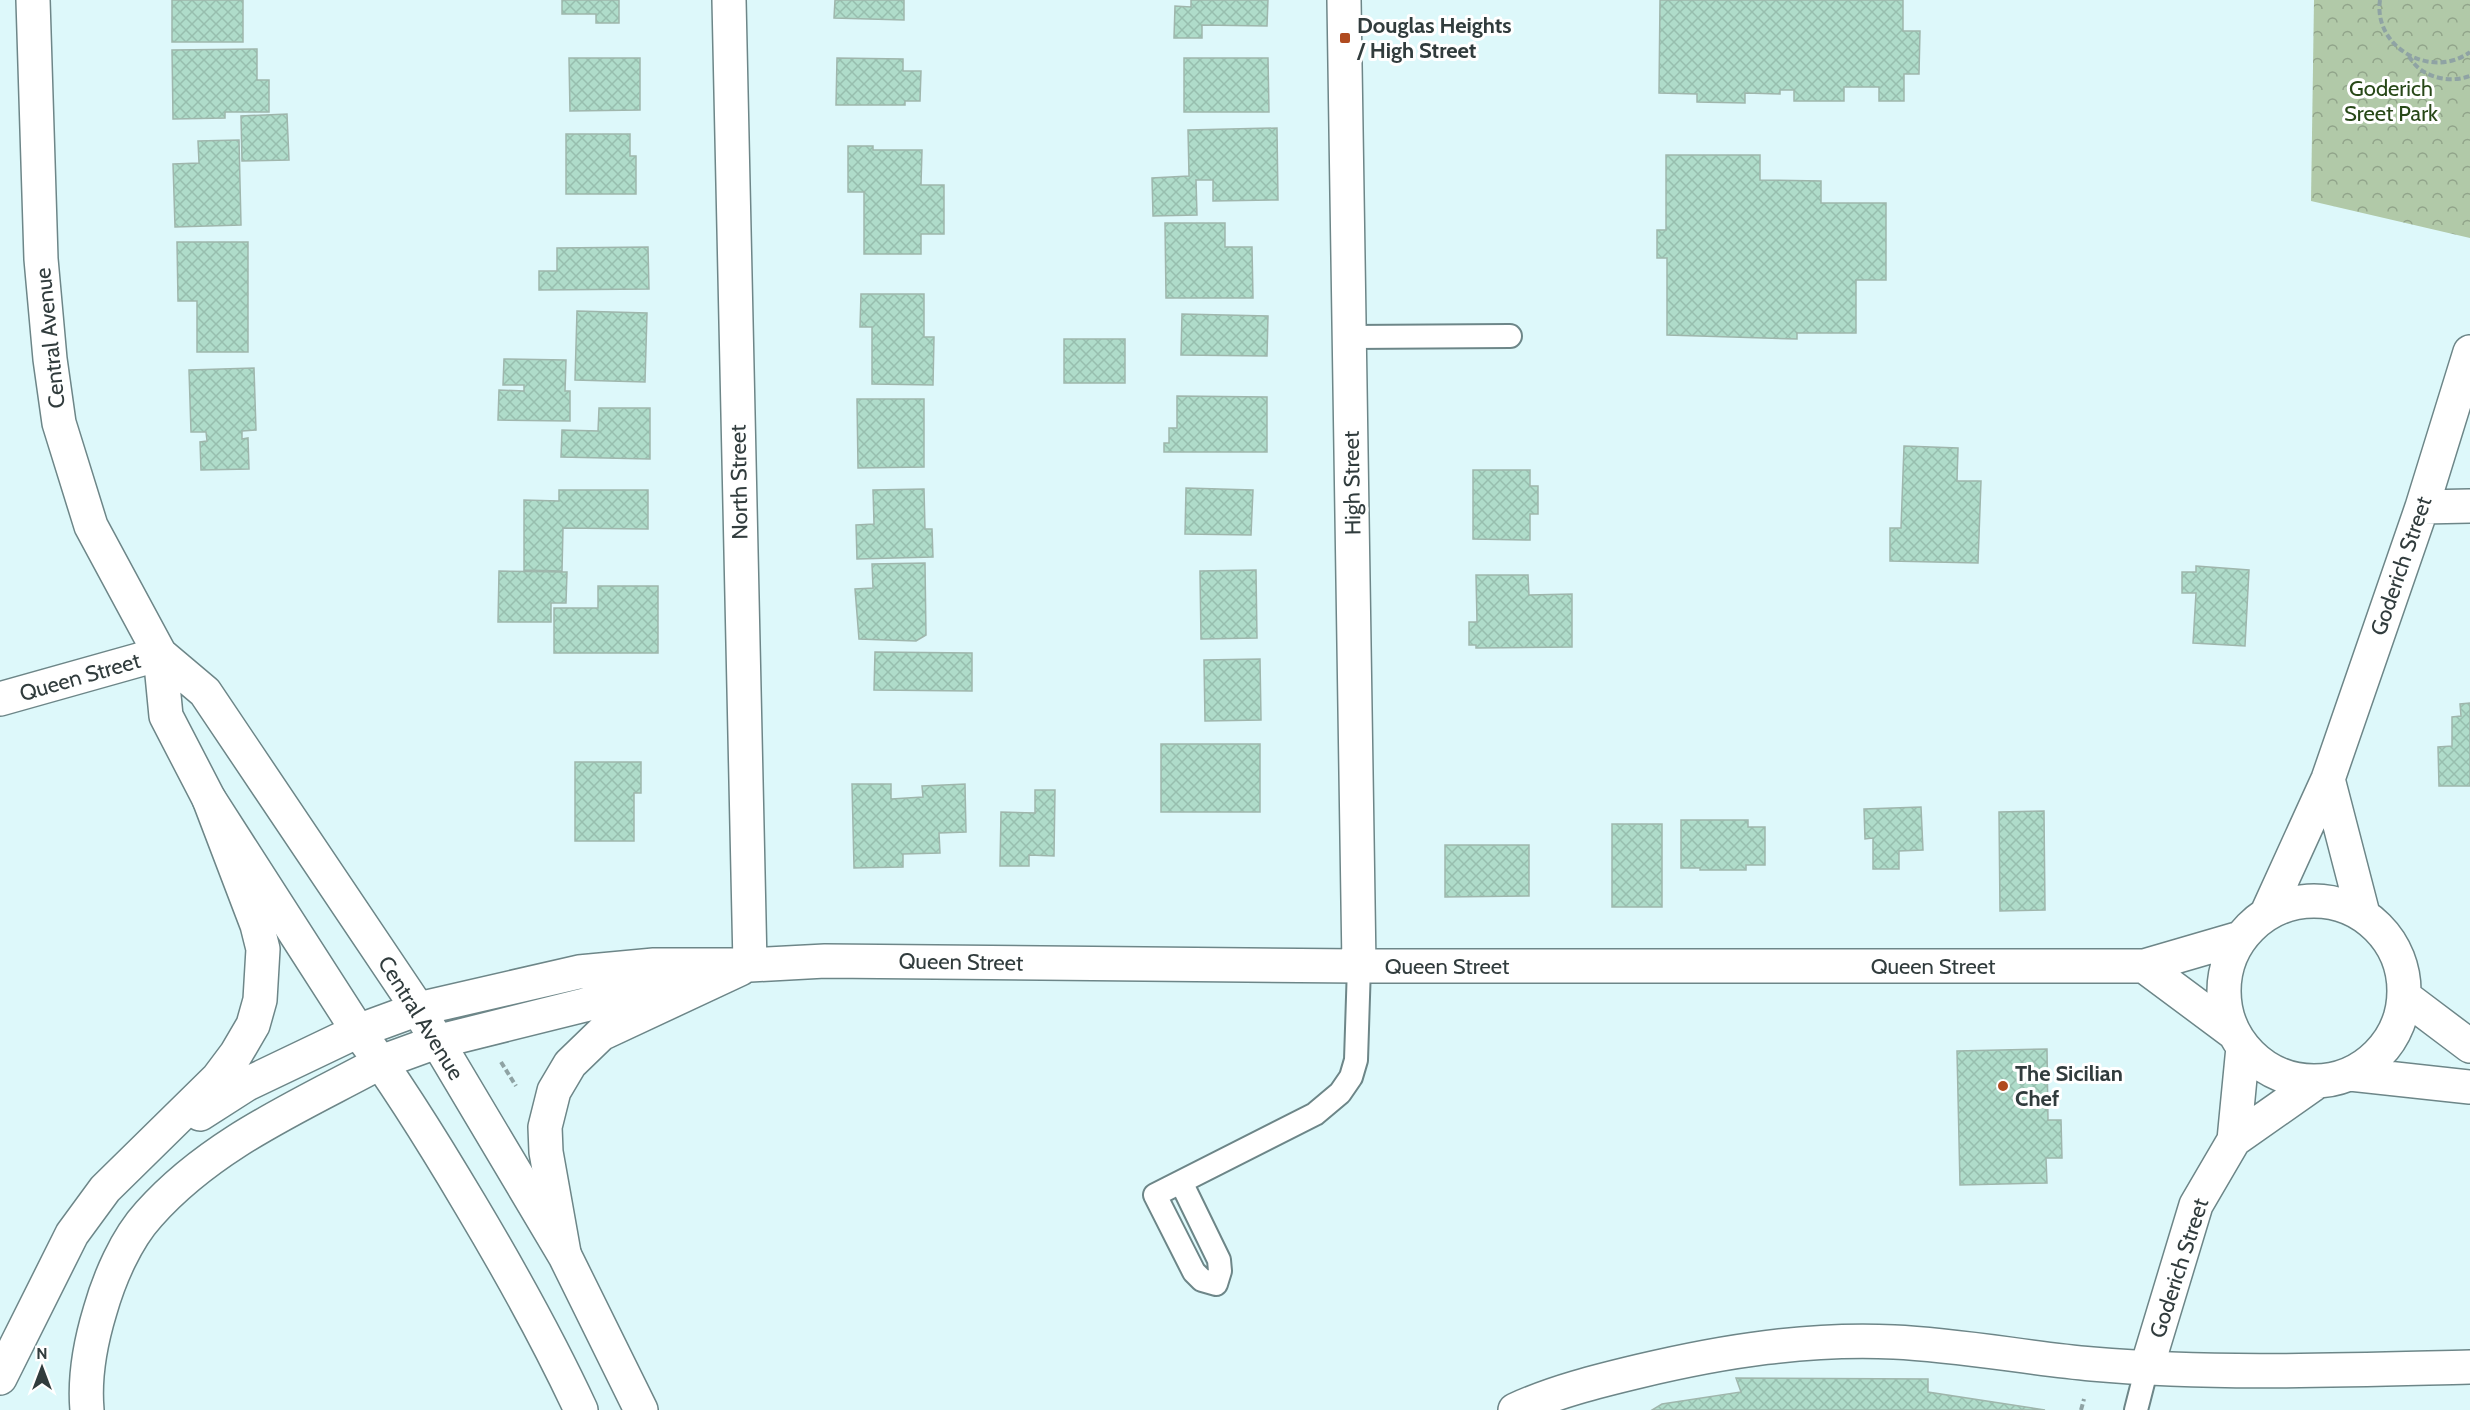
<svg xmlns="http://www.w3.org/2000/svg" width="2470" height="1410" viewBox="0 0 2470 1410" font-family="Cabin,sans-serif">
	<defs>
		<pattern id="park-crowns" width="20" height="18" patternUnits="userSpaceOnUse" patternTransform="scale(1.5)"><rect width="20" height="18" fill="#b1c9a8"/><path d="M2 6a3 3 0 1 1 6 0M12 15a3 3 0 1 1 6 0" fill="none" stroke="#91a48a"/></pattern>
		<pattern id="building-cross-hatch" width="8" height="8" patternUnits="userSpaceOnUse" patternTransform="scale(1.5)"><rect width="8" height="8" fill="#afdcca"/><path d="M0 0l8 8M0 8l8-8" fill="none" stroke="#97beae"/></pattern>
	</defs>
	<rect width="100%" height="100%" fill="#ddf8fa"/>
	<!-- park -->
	<path fill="url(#park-crowns)" d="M2314 0H2470V238L2311 201Z"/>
	<!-- building -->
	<path fill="url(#building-cross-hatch)" stroke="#9fb6ac" stroke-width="1.5" d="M172 0H243V42H172Z
		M562 0H619V23H596V14H562Z
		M835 0H904V20L834 18Z
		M1191 0H1268L1267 26 1202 25V38H1174L1175 6 1191 7Z
		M1660 0H1903V31H1920L1919 74H1904V101H1879V87H1844V101H1794V90H1780V94L1745 93V103L1697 102V94L1659 93Z
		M257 49V80H269V112H225V118L173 119 172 50Z
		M569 58H640V110L570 111Z
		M837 58 903 59V71H921L920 101H905V105H836Z
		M1184 58H1268L1269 112H1184Z
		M287 114 289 160 242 161 241 116Z
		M1277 128 1278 200 1213 201V180H1196L1197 215 1153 216 1152 178 1189 176 1188 130Z
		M566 134H630V156H636V194H566Z
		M239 140 241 225 175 227 173 164 199 163 198 141Z
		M848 146H873V150H922L921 185H944V234H921V254H864V192H848Z
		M1666 155H1760V180L1821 181V203H1886V280H1856V333H1797V339L1667 335V258H1657V230H1666Z
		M1165 223H1225V247H1252L1253 298H1166Z
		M177 242H248V352H197V301H178Z
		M648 247 649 289 539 290V271H557V248Z
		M861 294H924V337H934L933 385 872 384V327H860Z
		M577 311 647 313 645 382 575 380Z
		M1182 314 1268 316 1267 356 1181 355Z
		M1064 339H1125V383H1064Z
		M504 359 566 360 565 391H570V421L498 420 499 390 524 391V385H503Z
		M254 368 256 430 242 431V439L248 438 249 469 201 470 200 442 207 441 206 432H191L189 370Z
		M1177 396 1267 397V452H1164V443H1169V428H1177Z
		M857 399H924V467L858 468Z
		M599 408H650V459L561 457 562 430 598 431Z
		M1904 446 1958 448 1957 481H1981L1978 563 1890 561V528H1901Z
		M1473 470H1530V486H1538V514H1530V540L1473 539Z
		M1186 488 1253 490 1251 535 1185 534Z
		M924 489 925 529H932L933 557 857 559 856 525 874 524 873 490Z
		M559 490H648V529L563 528 562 571 524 570V500L559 501Z
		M925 563 926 635 916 641 859 639 855 589 873 588 872 564Z
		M2196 566 2249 570 2245 646 2193 643 2196 593H2182V572H2196Z
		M1256 570 1257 638 1201 639 1200 571Z
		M499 571 567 572 566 603H551V622H498Z
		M1476 575H1528L1529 595 1572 594V647L1476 648V645H1469V622H1477Z
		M598 586H658V653H554V608H598Z
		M875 652 972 653V691L874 690Z
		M1260 659 1261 720 1205 721 1204 660Z
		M2470 703V786H2439L2438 747 2452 746V717L2461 716 2460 704Z
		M1161 744H1260V812H1161Z
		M575 762H641V793H634V841H575Z
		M852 784H891V799L923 797 922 786 965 784 966 832 939 833 940 853 903 854V867L854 868Z
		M1035 790H1055L1054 856 1029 855V866H1000L1001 812 1035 813Z
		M1921 807 1923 850 1899 851V869H1873V838L1865 839 1864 809Z
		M2044 811 2045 910 2000 911 1999 812Z
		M1681 820H1748V827H1765V865H1746V870H1700V868H1681Z
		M1612 824H1662V907H1612Z
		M1445 845H1529V896L1445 897Z
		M2047 1049 2048 1120H2061L2062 1158H2046L2047 1183 1960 1185 1957 1051Z
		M1736 1378 1928 1379V1392L2045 1410H1652L1662 1404 1741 1392Z"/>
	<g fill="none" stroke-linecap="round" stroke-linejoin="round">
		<!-- service casing -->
		<g stroke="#6d8688" stroke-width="26">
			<path id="service" d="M1350 337 1510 336
				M1181 1182 1219 1260 1220 1271 1216 1284 1202 1280 1194 1272 1155 1195 1315 1114 1340 1093 1351 1077 1356 1060 1359 966
				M2136 1410 2147 1367"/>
		</g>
		<!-- minor casing -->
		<g stroke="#6d8688" stroke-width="36">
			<path id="minor" d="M729 0 750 965
				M1344 0 1359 966
				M2422 507 2470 506
				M0 699 160 654
				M2328 779 2363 914
				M2224 991a90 90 0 1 1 180 0a90 90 0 1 1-180 0Z
				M2267 913 2328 779 2422 507 2470 352
				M2144 966 2234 1033
				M2405 997 2470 1046
				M358 1031 418 1009 579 972 654 965H750L825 961 1359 966H2144L2240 938
				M381 1062 436 1042 677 982
				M2350 1074 2470 1087
				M2234 1140 2243 1047
				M564 1253 546 1152 545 1127 554 1091 570 1064 601 1034 740 969
				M2147 1367 2196 1205 2234 1140 2318 1081"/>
		</g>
		<!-- secondary casing -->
		<g stroke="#6d8688" stroke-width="36">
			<path id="secondary" d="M33 0 41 259 50 359 59 423 91 526 160 654 205 692 418 1009 565 1256 641 1410
				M160 654 166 716 209 799 358 1031C399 1086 435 1145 470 1204 510 1271 548 1339 581 1410"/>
		</g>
		<!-- trunk casing -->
		<g stroke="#6d8688" stroke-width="36">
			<path id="trunk" d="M87 1410C84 1376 90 1344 100 1311 109 1279 126 1239 149 1214 212 1143 300 1106 381 1062
				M1515 1410C1554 1392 1598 1381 1640 1371 1724 1351 1807 1338 1894 1342 1960 1345 2026 1358 2092 1364 2217 1375 2344 1370 2470 1367"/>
		</g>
		<!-- motorway casing -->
		<g stroke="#6d8688" stroke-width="36">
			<path id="motorway" d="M200 1114 247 1084 358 1031
				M0 1378 72 1234 105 1189 218 1078 236 1054 253 1025 260 1000 263 949 257 925 209 799"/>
		</g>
		<!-- path -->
		<path stroke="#8fa3a4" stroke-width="4" stroke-dasharray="6 3" stroke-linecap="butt" d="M2380 0C2373 48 2432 80 2470 52
			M2409 56C2420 77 2448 84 2470 76
			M501 1062 516 1086
			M2081 1410 2084 1399"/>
		<!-- service -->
		<use href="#service" stroke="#fff" stroke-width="22"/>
		<!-- minor -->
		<use href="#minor" stroke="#fff" stroke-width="33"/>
		<!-- secondary -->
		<use href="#secondary" stroke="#fff" stroke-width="33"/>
		<!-- trunk -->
		<use href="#trunk" stroke="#fff" stroke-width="33"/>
		<!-- motorway -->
		<use href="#motorway" stroke="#fff" stroke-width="33"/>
	</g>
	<!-- markers -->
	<g fill="#b04b1f" stroke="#fff" stroke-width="2">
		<rect x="1339" y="32" width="12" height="12" rx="3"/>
		<circle cx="2003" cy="1086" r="6"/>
	</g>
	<g text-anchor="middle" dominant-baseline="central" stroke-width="6" stroke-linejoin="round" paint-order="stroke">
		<!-- poi labels -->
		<g font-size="22" font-weight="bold" fill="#313c3d" stroke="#fff" text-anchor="start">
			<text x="1357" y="25">Douglas Heights<tspan x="1357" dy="25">/ High Street</tspan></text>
			<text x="2015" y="1073">The Sicilian<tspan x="2015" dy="25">Chef</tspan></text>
		</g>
		<!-- park labels -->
		<g font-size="22" fill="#284818" stroke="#fff">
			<text x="2391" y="88">Goderich<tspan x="2391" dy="25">Sreet Park</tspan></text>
		</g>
		<!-- street labels -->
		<g font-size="22" fill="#313c3d" stroke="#fff">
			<text transform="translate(50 338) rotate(-96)">Central Avenue</text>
			<text transform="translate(739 482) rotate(-91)">North Street</text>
			<text transform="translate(1352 483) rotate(-91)">High Street</text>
			<text transform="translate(2401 566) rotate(-71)">Goderich Street</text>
			<text transform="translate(80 677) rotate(-16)">Queen Street</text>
			<text transform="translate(961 962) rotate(1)">Queen Street</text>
			<text x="1447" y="966">Queen Street</text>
			<text x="1933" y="966">Queen Street</text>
			<text transform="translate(421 1018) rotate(58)">Central Avenue</text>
			<text transform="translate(2179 1268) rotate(-72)">Goderich Street</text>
		</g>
	</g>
	<!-- north arrow -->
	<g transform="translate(42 1368)" stroke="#ffffff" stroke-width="4.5" paint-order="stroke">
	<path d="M0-4.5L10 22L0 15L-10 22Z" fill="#313c3d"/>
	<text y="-9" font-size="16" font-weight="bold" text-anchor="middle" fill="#313c3d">N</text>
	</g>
</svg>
